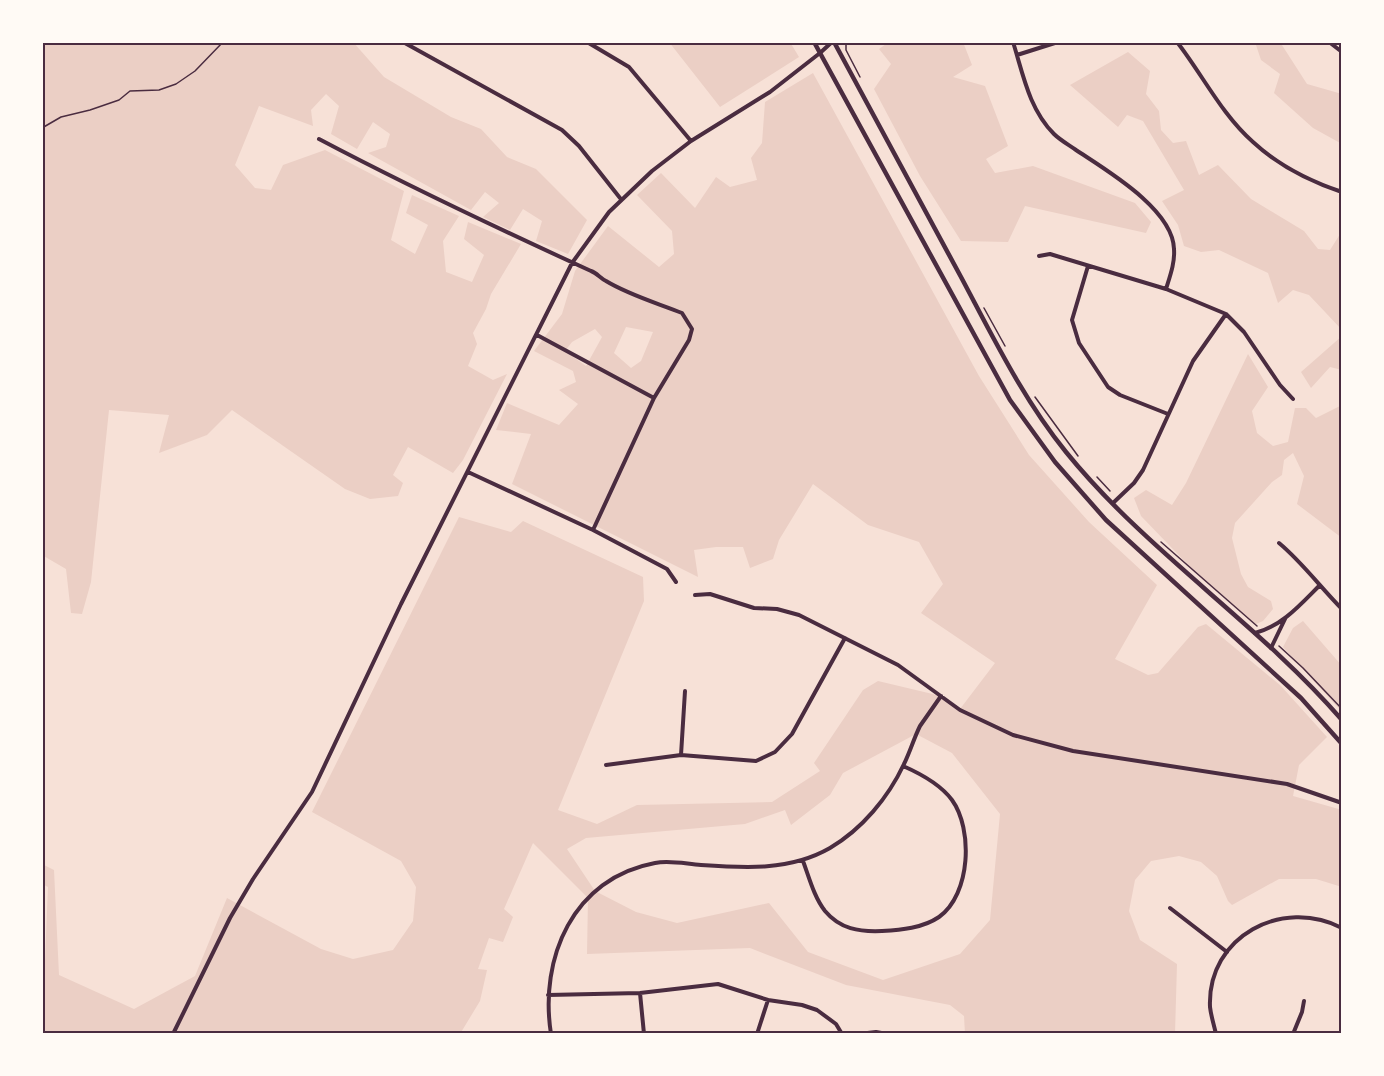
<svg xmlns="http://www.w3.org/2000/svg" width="1384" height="1076" viewBox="0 0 1384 1076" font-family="Karla,sans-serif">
	<rect width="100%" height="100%" fill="#f7e1d7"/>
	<!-- green -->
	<path fill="#ebcfc5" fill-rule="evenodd" d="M42 42H353L384 77 451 117 481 129 507 157 536 169 587 220 568 254 536 241 542 221 523 209 510 230 483 217 499 203 485 192 471 210 368 153 386 147 390 134 373 122 357 149 331 134 339 106 326 94 311 110 313 126 259 106 235 165 255 188 271 190 283 165 325 150 404 191 391 240 415 254 428 225 406 213 412 195 459 216 443 241 446 272 472 282 484 255 464 239 468 222 521 244 491 294 486 309 473 333 477 344 468 366 493 380 507 374 463 460 453 473 408 447 393 475 403 483 398 496 370 499 345 489 232 410 207 435 159 453 169 415 109 410 91 582 82 614 71 613 66 569 42 555Z
		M669 42H790L799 57 720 107Z
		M889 42H963L972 65 953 77 985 86 1008 146 986 159 995 173 1033 166 1135 203 1151 222 1146 233 1025 206 1008 242 961 241 920 176 874 89 891 64 879 49Z
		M1255 42H1280L1307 84 1342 94V144L1313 128 1274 93 1280 74 1261 60Z
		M1128 52 1150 71 1146 94 1159 111 1161 130 1173 143 1186 141 1199 175 1218 165 1251 199 1304 231 1318 249 1330 250 1342 231V330L1309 295 1293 290 1278 303 1268 273 1219 250 1201 252 1184 246 1178 225 1162 201 1184 190 1143 121 1127 115 1118 127 1070 85Z
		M813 73 979 376 1029 455 1089 522 1157 585 1115 659 1148 675 1158 673 1198 627 1206 624 1280 685 1327 737 1299 765 1293 796 1342 810V887L1316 879H1279L1232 905 1228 901 1217 876 1201 862 1179 856 1151 861 1135 880 1129 911 1140 940 1177 964 1175 1034H965L964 1016 950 1005 846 985 750 948 587 954 588 898 533 843 504 909 513 917 503 942 489 938 478 969 487 970 480 1001 460 1034H42V985H44L48 887 42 884V864L54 870 59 975 134 1009 195 976 227 898 321 949 353 959 393 950 413 921 416 887 401 861 312 812 459 517 511 532 523 521 643 577 644 601 558 810 597 824 637 805 772 802 820 771 814 763 863 690 878 681 941 696 960 709 995 663 921 613 943 584 919 542 868 525 813 484 779 540 773 559 750 568 743 547H716L694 550 698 577 512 484 531 434 496 430 507 403 559 425 578 404 559 390 576 382 573 371 534 351 562 314 575 271 608 226 659 267 674 254 672 231 637 195 661 173 695 208 716 177 730 187 757 180 751 158 762 143 765 102ZM626 327 653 332 641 361 631 368 614 353ZM595 329 602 337 586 366 565 351 572 342ZM916 734 952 753 1000 814 990 920 960 954 883 980 808 952 769 903 677 923 636 912 595 891 567 849 586 838 745 824 785 810 791 825 830 795 843 773Z
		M1342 336V370L1330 367 1311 388 1301 372Z
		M1248 354 1268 387 1252 411 1257 433 1273 446 1288 442 1295 408H1306L1316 418 1342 405V538L1297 504 1304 476 1293 453 1284 460 1282 475 1272 482 1235 523 1232 538 1241 574 1248 587 1271 601 1273 609 1263 621 1256 624 1195 572 1141 516 1134 498 1146 490 1172 505 1186 483Z
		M1303 621 1342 666V712L1283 647 1293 628Z"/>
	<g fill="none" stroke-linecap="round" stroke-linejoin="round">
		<!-- path -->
		<path stroke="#4a2c40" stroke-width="1.5" d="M846 42V50L860 77
			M42 128 61 117 90 110 119 100 130 91 159 90 176 84 195 71 223 42
			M984 308 1005 346
			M1035 397 1078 456
			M1097 477 1110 491
			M1161 542 1257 626
			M1279 646 1303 668 1342 709"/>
		<!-- minor -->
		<path stroke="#4a2c40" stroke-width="4" d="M403 42 562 130 579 146 620 198
			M587 42 629 67 691 141
			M1013 42C1023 74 1029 109 1054 134 1060 140 1069 145 1076 150 1106 170 1173 209 1174 249 1175 263 1170 276 1166 289
			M1177 42C1202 74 1222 115 1253 142 1279 166 1309 181 1342 192
			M1329 42 1342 52
			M1017 55 1058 42
			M319 139C408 186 499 229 591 271 597 273 600 278 606 281 629 295 657 303 682 313L692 329 689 340 654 398 593 530
			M1039 256 1050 254 1166 289 1226 314 1244 332 1280 385 1293 399
			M1088 266 1072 320 1079 343 1108 387 1120 395 1168 414
			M537 335 654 398
			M468 472 593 530 667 569 676 582
			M1113 503 1134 483 1143 470 1193 361 1226 314
			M1279 543C1302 562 1321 588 1342 609
			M695 595 710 594 754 608 777 609 799 615 898 665 960 710 1013 735 1073 751 1287 784 1342 803
			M1255 633C1282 626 1300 605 1319 586
			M1271 648 1285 619
			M681 755 685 691
			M606 765 681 755 756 761 775 752 792 734 845 638
			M803 861C809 877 814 897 825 911 840 929 859 932 882 931 901 930 923 928 939 917 971 894 973 829 952 800 941 785 919 773 903 766
			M1170 908 1227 952
			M640 993 644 1034
			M548 995 640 993 718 984 768 1000 802 1005 817 1010 836 1024 842 1034
			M173 1034 230 918 253 879 312 792 401 604 572 263 609 212 652 171 691 141 770 92 820 53 832 42
			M551 1034C539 958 573 878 655 863 670 860 686 864 701 865 745 868 790 871 830 848 862 829 888 798 904 764 910 752 914 738 920 726 927 716 934 706 941 696
			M757 1034 768 1000
			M859 1034 876 1032 887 1034
			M1216 1034C1214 1025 1211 1016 1210 1007 1207 936 1283 897 1342 928
			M1293 1034 1302 1012 1304 1001"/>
		<!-- tertiary -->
		<path stroke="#4a2c40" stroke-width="4.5" d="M814 42 1010 400 1055 462 1106 520 1301 698 1342 744
			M834 42C876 121 919 199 961 277 993 337 1023 399 1066 452 1147 552 1258 623 1342 720"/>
	</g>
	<!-- border -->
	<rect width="1384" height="1076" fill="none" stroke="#fffaf5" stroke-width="87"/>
	<rect x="44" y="44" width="1296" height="988" fill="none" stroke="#4a2c40" stroke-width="2"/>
</svg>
